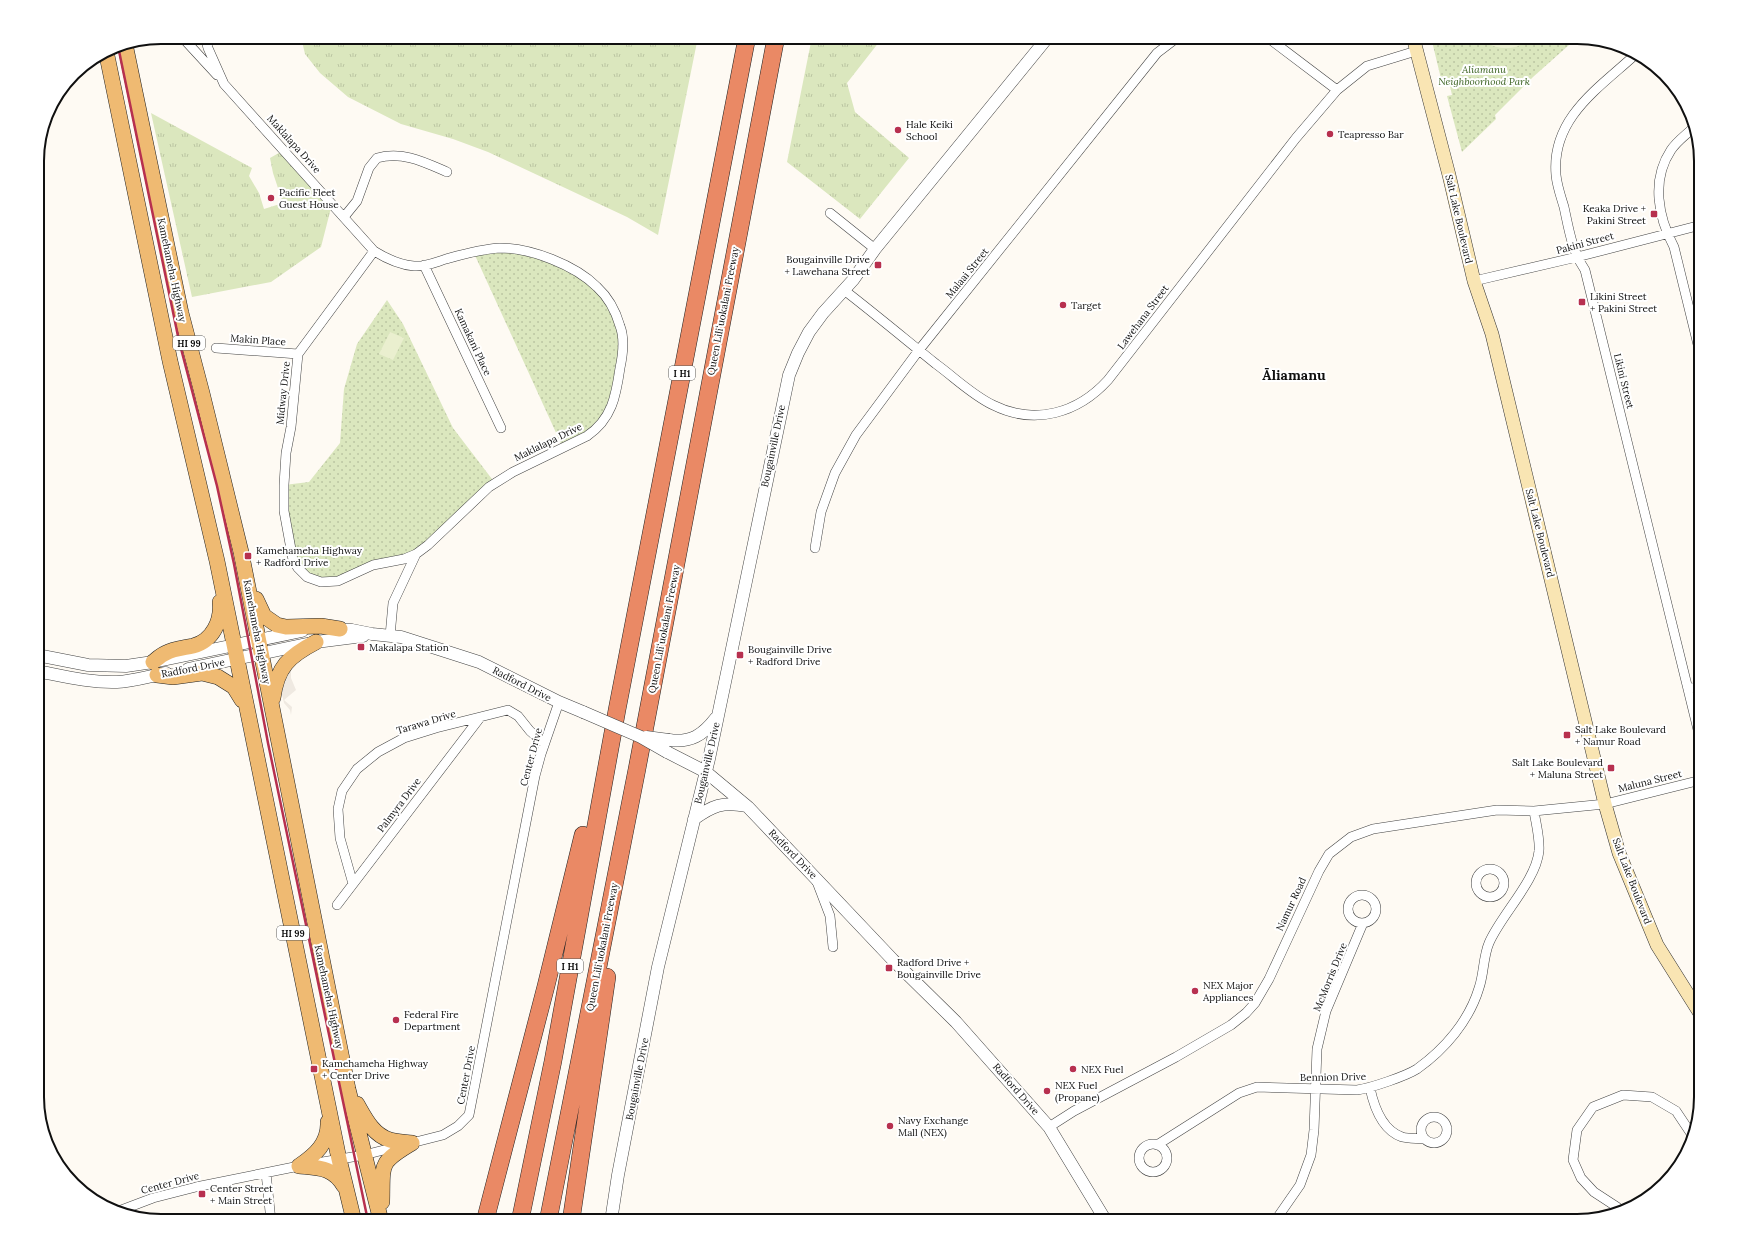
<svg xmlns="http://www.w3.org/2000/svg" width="1738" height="1258" viewBox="0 0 1738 1258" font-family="Lora,serif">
	<defs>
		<pattern id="grass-tufts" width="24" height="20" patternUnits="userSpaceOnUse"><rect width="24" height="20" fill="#dbe7be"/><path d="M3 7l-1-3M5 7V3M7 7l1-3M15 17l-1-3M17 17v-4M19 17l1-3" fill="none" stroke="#bbc5a2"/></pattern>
		<pattern id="park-dots" width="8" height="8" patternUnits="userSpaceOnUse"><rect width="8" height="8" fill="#dbe7be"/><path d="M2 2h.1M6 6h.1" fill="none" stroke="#bbc5a2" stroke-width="1.8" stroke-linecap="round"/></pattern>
	</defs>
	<rect width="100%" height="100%" fill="#fefaf3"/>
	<!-- grass -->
	<path fill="url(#grass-tufts)" d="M301 37H698L658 235 627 217 488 152 453 139 401 124 348 97 320 73 305 54Z
		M812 37H883L847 83 855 112 909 158 860 219 787 162Z
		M151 113 252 168 249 176 259 193 264 209 283 203 273 173 270 158 284 150 332 204 321 247 271 282 192 297Z"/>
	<!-- park -->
	<path fill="url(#park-dots)" d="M1431 37H1578L1533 77 1495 115 1496 119 1462 152 1447 96 1452 95 1449 82 1442 83Z
		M501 248 562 263 608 301 623 341 608 415 563 448 473 251Z
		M387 300 403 324 453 428 495 483 416 554 325 582 298 568 284 485 309 482 340 443 344 389 357 344Z"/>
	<!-- pitch -->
	<path fill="#eaefcf" d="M1488 37H1529C1522 50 1498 51 1488 43Z
		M390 332 404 338 393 360 379 354Z"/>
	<!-- plaza -->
	<path fill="#efe9e1" d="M291 667V678L296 690 284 700 292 707 291 715 290 710 284 703 281 690V683Z"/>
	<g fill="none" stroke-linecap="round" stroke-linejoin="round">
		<!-- minor casing -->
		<g stroke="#434343" stroke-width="10">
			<path id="minor" d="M182 37 217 75
				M205 37 208 48 224 84 374 251C387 259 399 265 414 266 425 267 436 262 446 259 464 254 481 249 500 248 531 248 575 265 597 287 608 297 616 312 620 326 625 339 623 354 620 368 616 396 612 419 587 436L513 472 489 487 428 545 416 554 404 559 373 565 338 581 321 582 307 577 298 568 293 560 284 511V485L286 453 291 427 298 354 374 251
				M1267 37 1337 90
				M1636 54C1599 88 1551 118 1556 175 1557 186 1561 197 1564 207 1569 230 1572 251 1585 270L1701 742
				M1693 128C1686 135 1677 141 1671 150 1651 180 1658 217 1674 247L1701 357
				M830 213 875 249
				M344 217 357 201 369 168 377 158C403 151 424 162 447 172
				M424 265 501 428
				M1474 281 1577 257 1701 225
				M844 290C875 314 905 339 936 364 954 377 972 395 993 405 1035 426 1078 413 1108 380L1296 138 1337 90 1367 66 1416 51
				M216 348 298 354
				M815 548 821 512 835 473 856 435 919 350 1157 53 1178 37
				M390 636 393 603 416 554
				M1688 689 1701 686
				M1476 883a14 14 0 1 1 28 0a14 14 0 1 1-28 0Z
				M817 882 830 916 833 947
				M353 884 340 838 338 809 342 791 357 769 378 752 404 738 436 728 508 710 518 716 530 731 544 743
				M1348 909a14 14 0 1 1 28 0a14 14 0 1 1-28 0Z
				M337 905 479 719
				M1370 1088C1374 1107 1382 1130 1402 1137 1409 1139 1418 1138 1425 1139
				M1421 1130a13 13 0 1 1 26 0a13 13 0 1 1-26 0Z
				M1049 1127 1074 1111 1176 1057 1231 1025 1246 1013 1255 1003 1269 979 1319 871 1329 854 1351 837 1373 829 1497 810 1534 811 1605 804 1701 780
				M1139 1158a14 14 0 1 1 28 0a14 14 0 1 1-28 0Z
				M1157 1145 1239 1093 1257 1087 1357 1090C1371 1088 1406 1076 1417 1069 1445 1049 1469 1021 1479 988 1484 974 1483 957 1489 943 1501 915 1536 881 1539 851 1540 838 1536 824 1534 811
				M266 1173 271 1221
				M1620 1211 1617 1207 1594 1192 1581 1178 1573 1160 1577 1130 1593 1107 1623 1095 1652 1097 1676 1111 1694 1138
				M116 1212 153 1198 196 1187 299 1166 364 1155 443 1135 458 1126 469 1115 535 776 541 754 559 702
				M1275 1221 1300 1185 1311 1155 1314 1130 1317 1049 1326 1011 1363 923"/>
		</g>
		<!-- tertiary casing -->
		<g stroke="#434343" stroke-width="13">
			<path id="tertiary" d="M332 629 352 630 372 634 401 637 479 662 559 702 583 712
				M37 655 88 665 126 666 153 662 302 631
				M188 669 316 642 363 636
				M37 671C63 676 90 683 117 682 134 681 150 676 166 673
				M669 740C691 743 703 735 716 718
				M667 752 706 772 748 807 893 960 956 1022 1049 1127 1106 1221
				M694 819C712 806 723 801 746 806
				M611 1221 618 1175 658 967 709 759 789 375 798 353 809 332 823 313 853 280 875 249 1048 37"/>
		</g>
		<!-- secondary casing -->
		<g stroke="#323232" stroke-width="14">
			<path id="secondary" d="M1413 37 1449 175 1474 281 1492 334 1605 804 1619 853 1657 945 1701 1015"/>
		</g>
		<!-- primary casing -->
		<g stroke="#212121" stroke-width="16">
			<path id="primary" d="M125 44 181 313 202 393 241 552 348 1089 381 1221
				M106 51 170 361 217 561 339 1159 354 1221
				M256 599 264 616 277 625 286 627 321 626 340 629
				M153 662C157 659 161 655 166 653 173 649 184 648 193 646 213 641 222 620 220 602
				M157 675 173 677 202 673 218 677 234 687 242 700
				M273 698C277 667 289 656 316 642
				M357 1104C365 1118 373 1135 390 1140 397 1142 406 1142 412 1143
				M299 1166C315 1155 329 1143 328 1122
				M299 1166C319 1168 333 1167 344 1186
				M382 1202C383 1164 378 1163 412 1143"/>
		</g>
		<!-- motorway casing -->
		<g stroke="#212121" stroke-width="18">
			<path id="motorway" d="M485 1221 546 986 583 835
				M520 1221 553 1061 617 710 747 37
				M548 1221 637 769 776 37
				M571 1221 607 977"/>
		</g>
		<!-- minor -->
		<use href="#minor" stroke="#fff" stroke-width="9"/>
		<!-- tertiary -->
		<use href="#tertiary" stroke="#fff" stroke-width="12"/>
		<!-- secondary -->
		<use href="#secondary" stroke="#f9e5b3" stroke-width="13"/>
		<!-- primary -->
		<use href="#primary" stroke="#efba72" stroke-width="15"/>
		<!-- motorway -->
		<use href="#motorway" stroke="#ea8965" stroke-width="17"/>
		<!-- rail -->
		<path stroke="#b7304f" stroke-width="2.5" d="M118 46 179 341 217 486 234 564 268 743 368 1221"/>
		<!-- tertiary-bridge casing -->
		<g stroke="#434343" stroke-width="13" stroke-linecap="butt">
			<path id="tertiary-bridge" d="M583 712 641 737 667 752
				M646 737 669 740"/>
		</g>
		<!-- tertiary-bridge -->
		<use href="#tertiary-bridge" stroke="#fff" stroke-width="12"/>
	</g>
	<!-- markers -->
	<g fill="#b7304f" stroke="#fff" stroke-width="1.5">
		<circle cx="898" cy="130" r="4"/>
		<circle cx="1330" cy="134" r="4"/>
		<circle cx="271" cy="198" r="4"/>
		<rect x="1650" y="210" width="8" height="8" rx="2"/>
		<rect x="874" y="261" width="8" height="8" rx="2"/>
		<rect x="1578" y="298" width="8" height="8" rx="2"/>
		<circle cx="1063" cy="305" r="4"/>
		<rect x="244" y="552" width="8" height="8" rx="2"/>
		<rect x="357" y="643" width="8" height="8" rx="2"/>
		<rect x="736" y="651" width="8" height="8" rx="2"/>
		<rect x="1563" y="731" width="8" height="8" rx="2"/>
		<rect x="1607" y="764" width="8" height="8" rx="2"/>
		<rect x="885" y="964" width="8" height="8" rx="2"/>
		<circle cx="1195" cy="991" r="4"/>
		<circle cx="396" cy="1020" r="4"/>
		<rect x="310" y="1065" width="8" height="8" rx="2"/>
		<circle cx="1073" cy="1069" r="4"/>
		<circle cx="1047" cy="1091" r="4"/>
		<circle cx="890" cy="1126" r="4"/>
		<rect x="198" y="1190" width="8" height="8" rx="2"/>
	</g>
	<g text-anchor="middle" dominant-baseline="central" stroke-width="4" stroke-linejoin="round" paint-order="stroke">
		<!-- shield labels -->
		<g fill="#fff" stroke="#585858" stroke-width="1">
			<rect x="173" y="336" width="32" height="14" rx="3"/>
			<rect x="669" y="366" width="26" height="14" rx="3"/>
			<rect x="277" y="926" width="32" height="14" rx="3"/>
			<rect x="557" y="959" width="26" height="14" rx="3"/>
		</g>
		<g font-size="9" font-weight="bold" fill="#101010">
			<text x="189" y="343">HI 99</text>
			<text x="682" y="373">I H1</text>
			<text x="293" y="933">HI 99</text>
			<text x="570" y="966">I H1</text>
		</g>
		<!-- park labels -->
		<g font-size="10" font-style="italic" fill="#3d6424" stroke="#fff">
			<text x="1484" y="69">Aliamanu<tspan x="1484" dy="12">Neighboorhood Park</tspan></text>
		</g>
		<!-- poi labels -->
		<g font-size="10" fill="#101010" stroke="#fff" text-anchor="start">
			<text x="906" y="124">Hale Keiki<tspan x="906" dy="12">School</tspan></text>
			<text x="1338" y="134">Teapresso Bar</text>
			<text x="279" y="192">Pacific Fleet<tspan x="279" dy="12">Guest House</tspan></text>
			<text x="1646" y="208" text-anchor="end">Keaka Drive +<tspan x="1646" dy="12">Pakini Street</tspan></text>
			<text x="870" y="259" text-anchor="end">Bougainville Drive<tspan x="870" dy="12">+ Lawehana Street</tspan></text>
			<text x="1590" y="296">Likini Street<tspan x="1590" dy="12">+ Pakini Street</tspan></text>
			<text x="1071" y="305">Target</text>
			<text x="256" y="550">Kamehameha Highway<tspan x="256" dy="12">+ Radford Drive</tspan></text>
			<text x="369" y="647">Makalapa Station</text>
			<text x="748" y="649">Bougainville Drive<tspan x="748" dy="12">+ Radford Drive</tspan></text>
			<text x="1575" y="729">Salt Lake Boulevard<tspan x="1575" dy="12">+ Namur Road</tspan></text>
			<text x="1603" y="762" text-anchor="end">Salt Lake Boulevard<tspan x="1603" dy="12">+ Maluna Street</tspan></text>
			<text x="897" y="962">Radford Drive +<tspan x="897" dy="12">Bougainville Drive</tspan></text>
			<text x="1203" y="985">NEX Major<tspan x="1203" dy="12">Appliances</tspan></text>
			<text x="404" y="1014">Federal Fire<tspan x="404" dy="12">Department</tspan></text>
			<text x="322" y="1063">Kamehameha Highway<tspan x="322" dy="12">+ Center Drive</tspan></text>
			<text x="1081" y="1069">NEX Fuel</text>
			<text x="1055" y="1085">NEX Fuel<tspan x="1055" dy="12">(Propane)</tspan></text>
			<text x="898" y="1120">Navy Exchange<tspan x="898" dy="12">Mall (NEX)</tspan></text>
			<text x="210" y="1188">Center Street<tspan x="210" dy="12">+ Main Street</tspan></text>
		</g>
		<!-- street labels -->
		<g font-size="10" fill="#101010" stroke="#fff">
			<text transform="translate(294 144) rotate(48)">Maklalapa Drive</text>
			<text transform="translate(1459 219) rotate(77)">Salt Lake Boulevard</text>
			<text transform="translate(1585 243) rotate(-15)">Pakini Street</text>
			<text transform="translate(172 270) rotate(78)">Kamehameha Highway</text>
			<text transform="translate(967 273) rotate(-51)">Malaai Street</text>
			<text transform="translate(723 311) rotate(-79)">Queen Liliʻuokalani Freeway</text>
			<text transform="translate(1143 317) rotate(-53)">Lawehana Street</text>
			<text transform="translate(258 340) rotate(4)">Makin Place</text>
			<text transform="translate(473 342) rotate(65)">Kamakani Place</text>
			<text transform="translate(1624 381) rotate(76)">Likini Street</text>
			<text transform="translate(283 393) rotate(-84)">Midway Drive</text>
			<text transform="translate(548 442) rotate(-26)">Maklalapa Drive</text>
			<text transform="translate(773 446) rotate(-78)">Bougainville Drive</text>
			<text transform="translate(1540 533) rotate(76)">Salt Lake Boulevard</text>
			<text transform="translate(664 629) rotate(-79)">Queen Liliʻuokalani Freeway</text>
			<text transform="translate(257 632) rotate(79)">Kamehameha Highway</text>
			<text transform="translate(193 668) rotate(-11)">Radford Drive</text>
			<text transform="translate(522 684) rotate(27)">Radford Drive</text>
			<text transform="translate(426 722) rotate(-17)">Tarawa Drive</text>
			<text transform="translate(531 757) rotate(-75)">Center Drive</text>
			<text transform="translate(707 763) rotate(-77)">Bougainville Drive</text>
			<text transform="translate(1650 781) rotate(-14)">Maluna Street</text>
			<text transform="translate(399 805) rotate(-53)">Palmyra Drive</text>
			<text transform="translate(793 854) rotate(46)">Radford Drive</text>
			<text transform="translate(1632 881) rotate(69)">Salt Lake Boulevard</text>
			<text transform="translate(1291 904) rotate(-65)">Namur Road</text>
			<text transform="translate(602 947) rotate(-79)">Queen Liliʻuokalani Freeway</text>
			<text transform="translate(1330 977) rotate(-68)">McMorris Drive</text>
			<text transform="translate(329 997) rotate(78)">Kamehameha Highway</text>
			<text transform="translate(466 1075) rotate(-79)">Center Drive</text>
			<text transform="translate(1333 1077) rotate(-1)">Bennion Drive</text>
			<text transform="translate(637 1079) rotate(-79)">Bougainville Drive</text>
			<text transform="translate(1016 1089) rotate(49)">Radford Drive</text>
			<text transform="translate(170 1183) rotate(-15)">Center Drive</text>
		</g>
		<!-- district labels -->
		<g font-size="14" font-weight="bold" fill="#101010" stroke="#fff">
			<text x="1294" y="375">Āliamanu</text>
		</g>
	</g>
	<!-- crop -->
	<path d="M0 0H1738V1258H0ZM161 44H1577A117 117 0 0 1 1694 161V1097A117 117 0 0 1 1577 1214H161A117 117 0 0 1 44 1097V161A117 117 0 0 1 161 44Z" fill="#fff" fill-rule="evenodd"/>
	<path fill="none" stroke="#101010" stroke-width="2" d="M161 44H1577A117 117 0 0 1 1694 161V1097A117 117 0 0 1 1577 1214H161A117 117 0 0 1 44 1097V161A117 117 0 0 1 161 44Z"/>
</svg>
